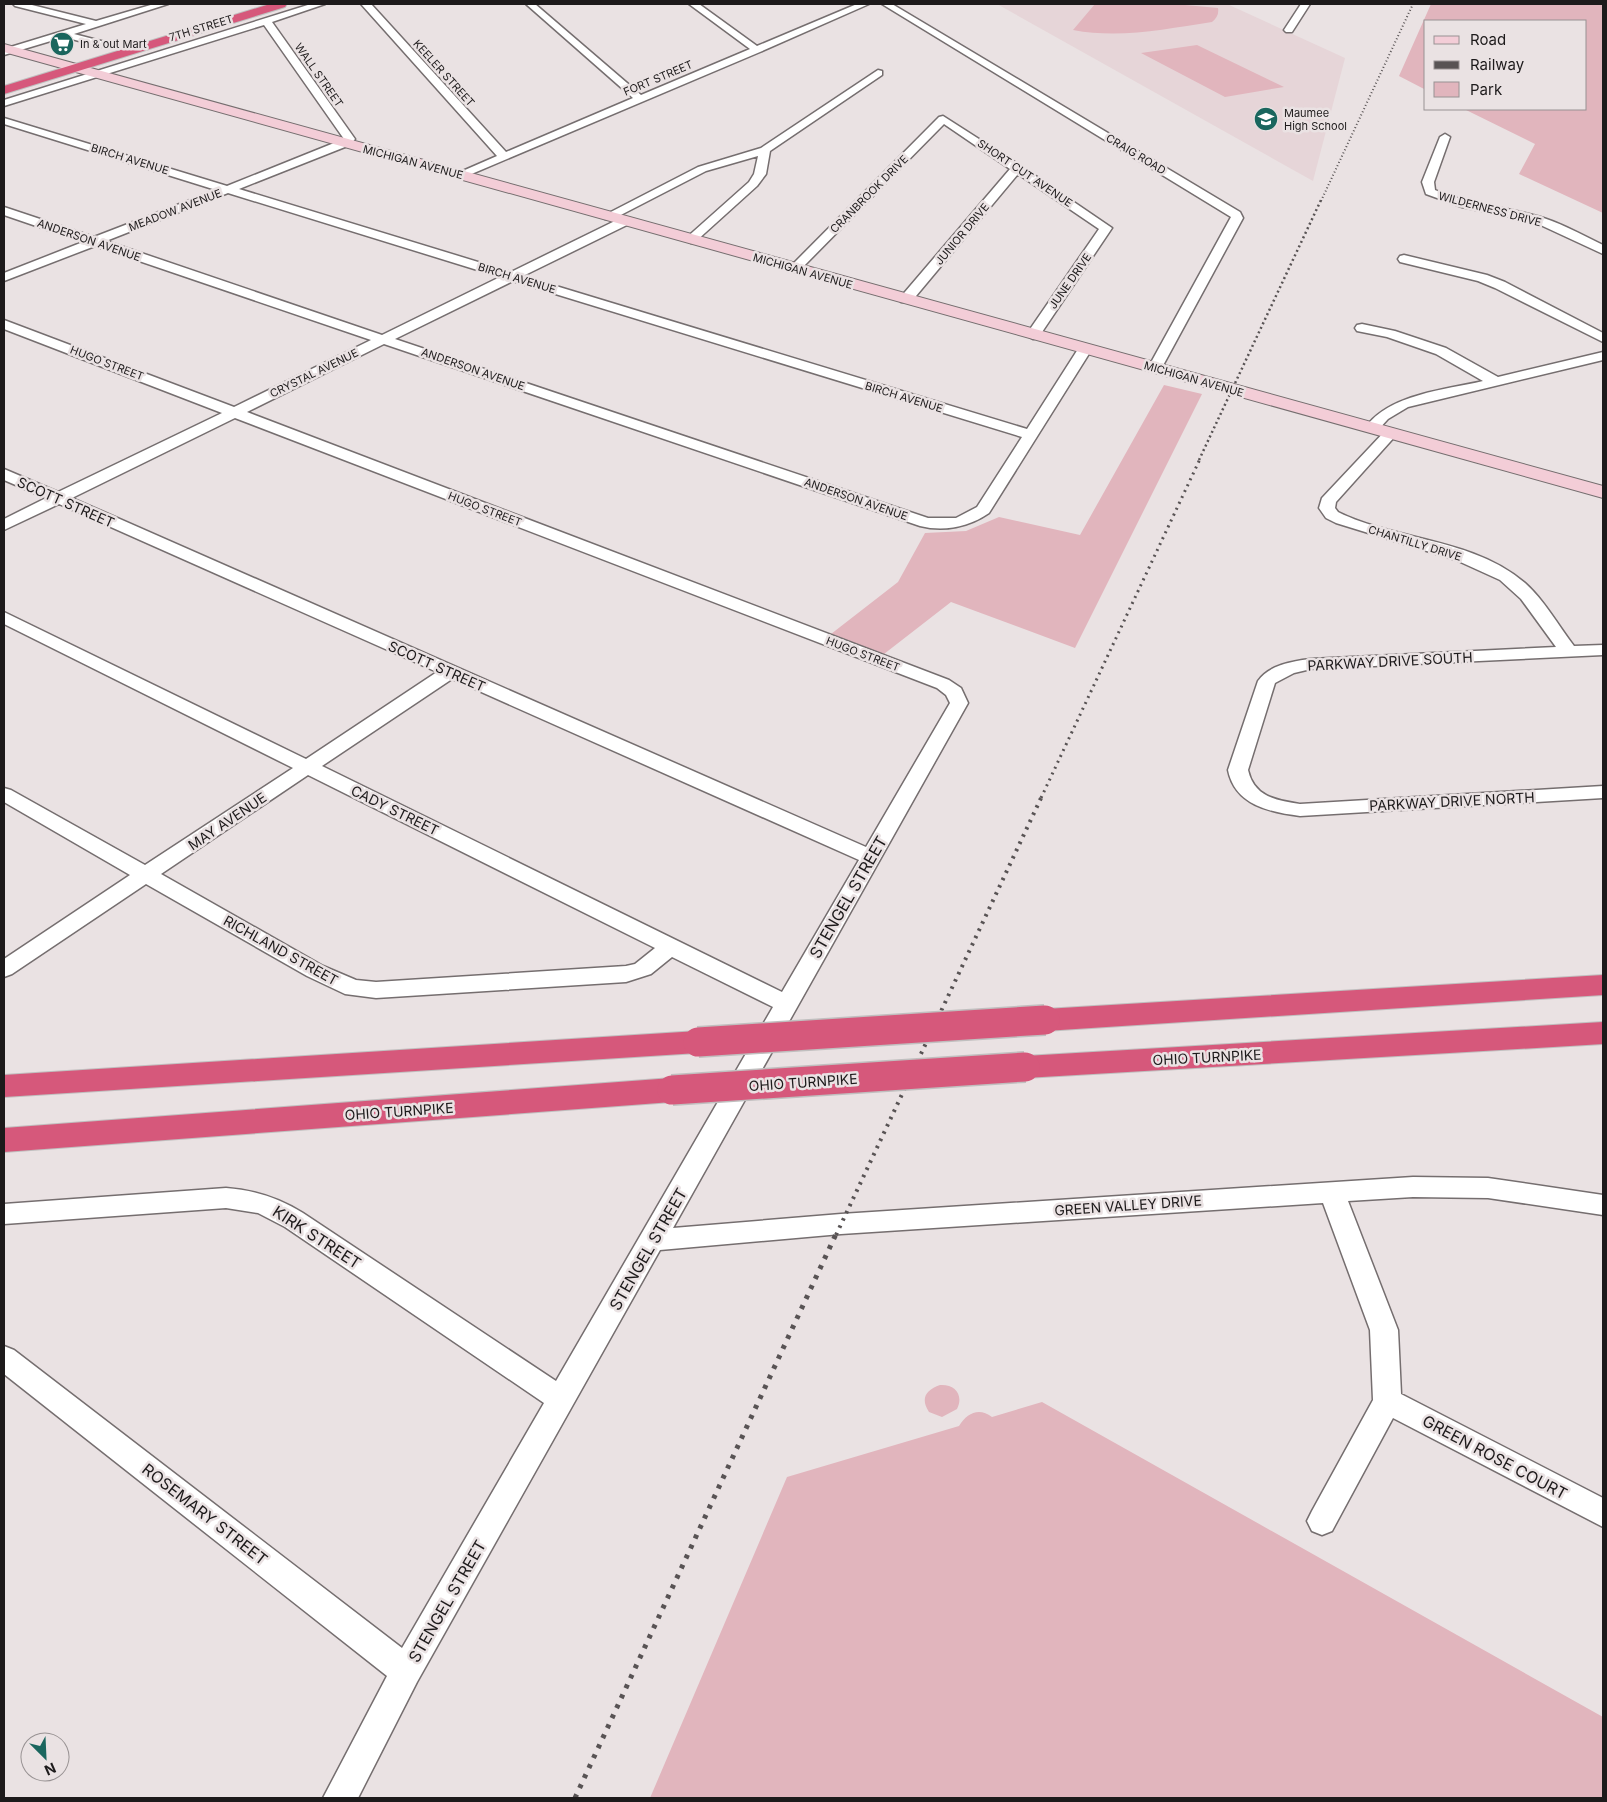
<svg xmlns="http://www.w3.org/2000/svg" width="1607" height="1802" viewBox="0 0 1607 1802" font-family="Inter,sans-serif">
	<rect width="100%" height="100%" fill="#eae2e3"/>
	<!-- built -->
	<path fill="#e6d5d8" d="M997 4H1227L1345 58 1313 181Z"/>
	<!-- green -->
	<path fill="#e1b5bd" d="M1095 4H1174L1218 8C1219 14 1217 18 1212 22 1165 29 1120 39 1073 30Z
		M1431 4H1603V213L1519 174 1535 144 1464 109H1586V21H1426V90L1399 76Z
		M1197 45 1284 87 1225 97 1141 53Z
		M1164 385 1202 394 1075 648 951 602 884 654 831 634 898 582 925 533 966 531 999 517 1080 535Z
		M940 1385C955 1384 964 1395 957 1409L942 1417 929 1412C920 1398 926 1390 940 1385Z
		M1042 1402 1603 1717V1798H650L787 1477 959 1426C967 1413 979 1407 992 1417Z"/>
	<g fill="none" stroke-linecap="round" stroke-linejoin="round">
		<!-- street casing -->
		<g stroke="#756e6f" stroke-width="3">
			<path id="street" d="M13 4H28L96 21 154 4H168L74 34 105 42V46L102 47 64 37 4 55V49L86 24 15 6Z
				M311 4H325L272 22 355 139 350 145 239 189 511 272 621 218H629L631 221 629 224 523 276 1027 429 1080 346H1090L1092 349 989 513C969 527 944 532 920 526L384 344 247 412 949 680 961 688 968 703 673 1228 841 1214 1413 1177 1488 1178 1603 1195V1215L1488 1198 1413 1197 1348 1201 1398 1330 1401 1394 1603 1498V1527L1393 1418 1332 1531 1322 1535 1312 1531 1307 1521 1312 1511 1373 1400 1370 1330 1323 1203 841 1234 660 1250 417 1682 358 1798H323L387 1676 4 1374V1346L14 1350 402 1648 544 1403 285 1227 258 1213 226 1208 4 1224V1204L226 1188C254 1190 279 1198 303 1213L556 1381 773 1007 672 957 651 974 626 982 376 998 345 994 307 976 146 884 12 974 4 977V959L130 875 4 802V788L11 790 145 865 293 768 4 624V612L306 759 437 672 59 504 4 530V519L46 498 4 480V469L58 492 222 413 4 329V320L234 407 371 340 95 246 4 281V273L83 242 4 215V207L94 237 216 190 4 124V118L227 186 344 139 264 25 4 106V100ZM228 193 500 277 382 335 106 241ZM513 281 1022 437 977 507 956 518H928L395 339ZM235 418 937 688 946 695 950 703 866 847 72 498ZM452 679 859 860 782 992 322 766ZM308 775 655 948 635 964 626 966 376 982 356 980 323 966 161 874Z
				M361 4H371L506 152 633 98 526 4H535L641 95 750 49 689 4H699L757 46 857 4H869L760 52 462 178 458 177 456 175 458 173 497 156Z
				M882 4H892L1240 212 1243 218 1160 371 1155 372 1148 368 1231 217Z
				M1301 4H1310L1292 32H1286L1284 30Z
				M878 70 882 71V75L770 151 766 174 757 186 695 242 691 243 685 239 749 182 754 174 758 156 706 171 613 219H605L603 216 698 167 761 148Z
				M943 116 1021 166 1112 228 1038 338 1033 339 1026 335 1099 229 1018 174 911 302H901L899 299 1010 169 944 124 799 271H791L789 268 939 117Z
				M1445 134 1450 137 1434 182 1435 190C1467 204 1500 206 1533 215 1558 221 1580 234 1603 245V254L1534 222 1462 207 1426 194 1422 182 1440 137Z
				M1404 255 1487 275 1505 282 1603 333V342L1495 288 1478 281 1400 262 1398 259 1400 256Z
				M1362 324 1395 331 1446 348 1498 377 1603 352V360L1408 407 1388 419 1377 431H1367L1365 428C1389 394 1445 390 1483 381L1436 354 1387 337 1357 331 1355 328 1357 325Z
				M1391 429 1396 430 1398 433 1336 502 1335 508 1338 512C1397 541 1473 538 1525 583 1544 600 1558 625 1574 646L1603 645V655L1311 669 1294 673 1275 683 1248 770C1254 797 1276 800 1300 804L1603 786V798L1300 816C1269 812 1235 805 1228 770L1258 681C1269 665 1293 661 1311 659L1556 647 1521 599 1500 580 1456 560 1336 523 1326 518 1319 508 1322 498 1386 430Z"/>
		</g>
		<!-- secondary casing -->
		<g stroke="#756e6f" stroke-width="2">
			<path id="secondary" d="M4 44 1603 486V498L4 52Z"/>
		</g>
		<!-- highway casing -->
		<g stroke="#c0bfbf" stroke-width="2">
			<path id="highway" d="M270 4H287L285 7 4 94V86Z
				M1603 975V995L1045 1031 1035 1028 1030 1020 1035 1012 1045 1009Z
				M1603 1022V1044L1025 1078 1014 1075 1010 1067 1014 1059 1025 1056Z
				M698 1031 709 1034 713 1042 709 1050 698 1053 4 1097V1075Z
				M672 1078 683 1082 687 1090 683 1098 672 1102 4 1152V1128Z"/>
		</g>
		<!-- street -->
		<use href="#street" fill="#fff" fill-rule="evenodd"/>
		<!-- secondary -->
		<use href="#secondary" fill="#f3cdd7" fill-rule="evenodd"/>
		<!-- highway -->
		<use href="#highway" fill="#d6587b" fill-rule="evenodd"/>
		<!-- rail-far4 -->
		<path stroke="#585354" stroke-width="2" stroke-dasharray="1 2.5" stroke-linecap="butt" d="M1321 201 1413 4"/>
		<!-- rail-far3 -->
		<path stroke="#585354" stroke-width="2.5" stroke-dasharray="2 3" stroke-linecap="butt" d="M1199 460 1321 200"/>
		<!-- rail-far2 -->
		<path stroke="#585354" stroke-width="3" stroke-dasharray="2 4.5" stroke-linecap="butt" d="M1041 798 1200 459"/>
		<!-- rail-far1 -->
		<path stroke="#585354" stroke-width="4" stroke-dasharray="2.5 5.5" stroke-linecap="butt" d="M836 1235 1042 796"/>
		<!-- rail -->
		<path stroke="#585354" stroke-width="5" stroke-dasharray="4 7" stroke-linecap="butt" d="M575 1798 836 1234"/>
		<!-- highway-bridge casing -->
		<g stroke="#c0bfbf" stroke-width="32" stroke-linecap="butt">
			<path id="highway-bridge" d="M698 1042 1045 1020
				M672 1090 1025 1067"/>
		</g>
		<!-- highway-bridge -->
		<use href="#highway-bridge" stroke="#d6587b" stroke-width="29"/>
	</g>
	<!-- icons -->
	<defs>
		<g id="supermarket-disc" transform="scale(1.25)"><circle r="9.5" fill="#1a665e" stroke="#eae2e3"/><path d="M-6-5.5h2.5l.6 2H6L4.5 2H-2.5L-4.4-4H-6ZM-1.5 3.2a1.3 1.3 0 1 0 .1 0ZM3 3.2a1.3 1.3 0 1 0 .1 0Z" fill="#fff"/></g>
		<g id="school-disc" transform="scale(1.25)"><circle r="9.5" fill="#1a665e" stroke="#eae2e3"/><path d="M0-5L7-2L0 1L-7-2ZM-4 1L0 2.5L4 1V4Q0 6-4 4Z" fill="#fff"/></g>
	</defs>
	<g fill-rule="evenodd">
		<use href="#supermarket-disc" x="62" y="44"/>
		<use href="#school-disc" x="1266" y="119"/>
	</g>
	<g text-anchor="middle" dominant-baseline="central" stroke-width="5" stroke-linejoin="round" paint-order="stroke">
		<!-- far-street labels -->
		<g font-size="11" fill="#1d1a1b" stroke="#eae2e3">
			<text transform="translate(201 28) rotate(-17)">7TH STREET</text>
			<text transform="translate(444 73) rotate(48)">KEELER STREET</text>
			<text transform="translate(319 75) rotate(55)">WALL STREET</text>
			<text transform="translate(658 78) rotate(-23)">FORT STREET</text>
			<text transform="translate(1136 154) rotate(31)">CRAIG ROAD</text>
			<text transform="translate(130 159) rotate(17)">BIRCH AVENUE</text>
			<text transform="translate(413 162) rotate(15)">MICHIGAN AVENUE</text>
			<text transform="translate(1025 173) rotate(34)">SHORT CUT AVENUE</text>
			<text transform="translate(869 194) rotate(-45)">CRANBROOK DRIVE</text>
			<text transform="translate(1490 209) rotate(15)">WILDERNESS DRIVE</text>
			<text transform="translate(175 210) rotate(-21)">MEADOW AVENUE</text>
			<text transform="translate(962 234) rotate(-50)">JUNIOR DRIVE</text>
			<text transform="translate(89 240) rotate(19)">ANDERSON AVENUE</text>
			<text transform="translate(803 271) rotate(16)">MICHIGAN AVENUE</text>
			<text transform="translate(517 278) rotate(17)">BIRCH AVENUE</text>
			<text transform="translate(1070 281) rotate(-55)">JUNE DRIVE</text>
			<text transform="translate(107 363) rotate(21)">HUGO STREET</text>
			<text transform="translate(473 369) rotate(19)">ANDERSON AVENUE</text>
			<text transform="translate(314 373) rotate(-26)">CRYSTAL AVENUE</text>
			<text transform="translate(1194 379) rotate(16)">MICHIGAN AVENUE</text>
			<text transform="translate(904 397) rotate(17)">BIRCH AVENUE</text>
			<text transform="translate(856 499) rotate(19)">ANDERSON AVENUE</text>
			<text transform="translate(485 509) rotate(21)">HUGO STREET</text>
			<text transform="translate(1415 543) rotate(17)">CHANTILLY DRIVE</text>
			<text transform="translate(863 654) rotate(21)">HUGO STREET</text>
		</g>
		<!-- far-poi labels -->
		<g font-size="11" fill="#1d1a1b" stroke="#eae2e3" text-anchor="start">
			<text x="80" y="44">In &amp; out Mart</text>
			<text x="1284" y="113">Maumee<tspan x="1284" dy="13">High School</tspan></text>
		</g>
		<!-- street labels -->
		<g font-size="14" fill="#1d1a1b" stroke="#eae2e3">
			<text transform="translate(66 502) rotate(24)">SCOTT STREET</text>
			<text transform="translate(1390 661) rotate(-3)">PARKWAY DRIVE SOUTH</text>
			<text transform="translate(437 666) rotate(24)">SCOTT STREET</text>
			<text transform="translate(1452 801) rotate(-3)">PARKWAY DRIVE NORTH</text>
			<text transform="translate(395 810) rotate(26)">CADY STREET</text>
			<text transform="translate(227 821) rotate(-34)">MAY AVENUE</text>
			<text transform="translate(281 950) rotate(29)">RICHLAND STREET</text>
			<text transform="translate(1207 1057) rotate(-3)">OHIO TURNPIKE</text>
			<text transform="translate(803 1082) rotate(-4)">OHIO TURNPIKE</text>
			<text transform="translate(399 1111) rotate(-4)">OHIO TURNPIKE</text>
			<text transform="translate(1128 1205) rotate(-4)">GREEN VALLEY DRIVE</text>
		</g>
		<!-- near-street labels -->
		<g font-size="16" fill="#1d1a1b" stroke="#eae2e3">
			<text transform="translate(848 897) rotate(-60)">STENGEL STREET</text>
			<text transform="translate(317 1237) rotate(33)">KIRK STREET</text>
			<text transform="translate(648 1249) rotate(-60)">STENGEL STREET</text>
			<text transform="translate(1495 1457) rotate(28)">GREEN ROSE COURT</text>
			<text transform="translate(205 1514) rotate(38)">ROSEMARY STREET</text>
			<text transform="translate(447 1601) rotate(-60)">STENGEL STREET</text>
		</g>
	</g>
	<!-- border -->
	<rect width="1607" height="1802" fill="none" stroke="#1d1a1b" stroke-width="10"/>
	<!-- legend -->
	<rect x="1424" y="20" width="162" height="90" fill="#eae2e3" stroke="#989293"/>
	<rect x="1434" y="36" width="25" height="8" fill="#f3cdd7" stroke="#989293"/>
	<text x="1470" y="45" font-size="15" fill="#1d1a1b">Road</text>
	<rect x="1434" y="61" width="25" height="8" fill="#585354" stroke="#989293"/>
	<text x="1470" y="70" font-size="15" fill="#1d1a1b">Railway</text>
	<rect x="1434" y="82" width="25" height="15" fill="#e1b5bd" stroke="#989293"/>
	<text x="1470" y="95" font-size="15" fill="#1d1a1b">Park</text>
	<!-- north arrow -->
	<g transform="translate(45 1757) rotate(156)"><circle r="24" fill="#eae2e3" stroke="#989293"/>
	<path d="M0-4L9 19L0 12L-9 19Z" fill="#1a665e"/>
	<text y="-8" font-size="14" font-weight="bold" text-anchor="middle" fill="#1d1a1b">N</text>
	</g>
</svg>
